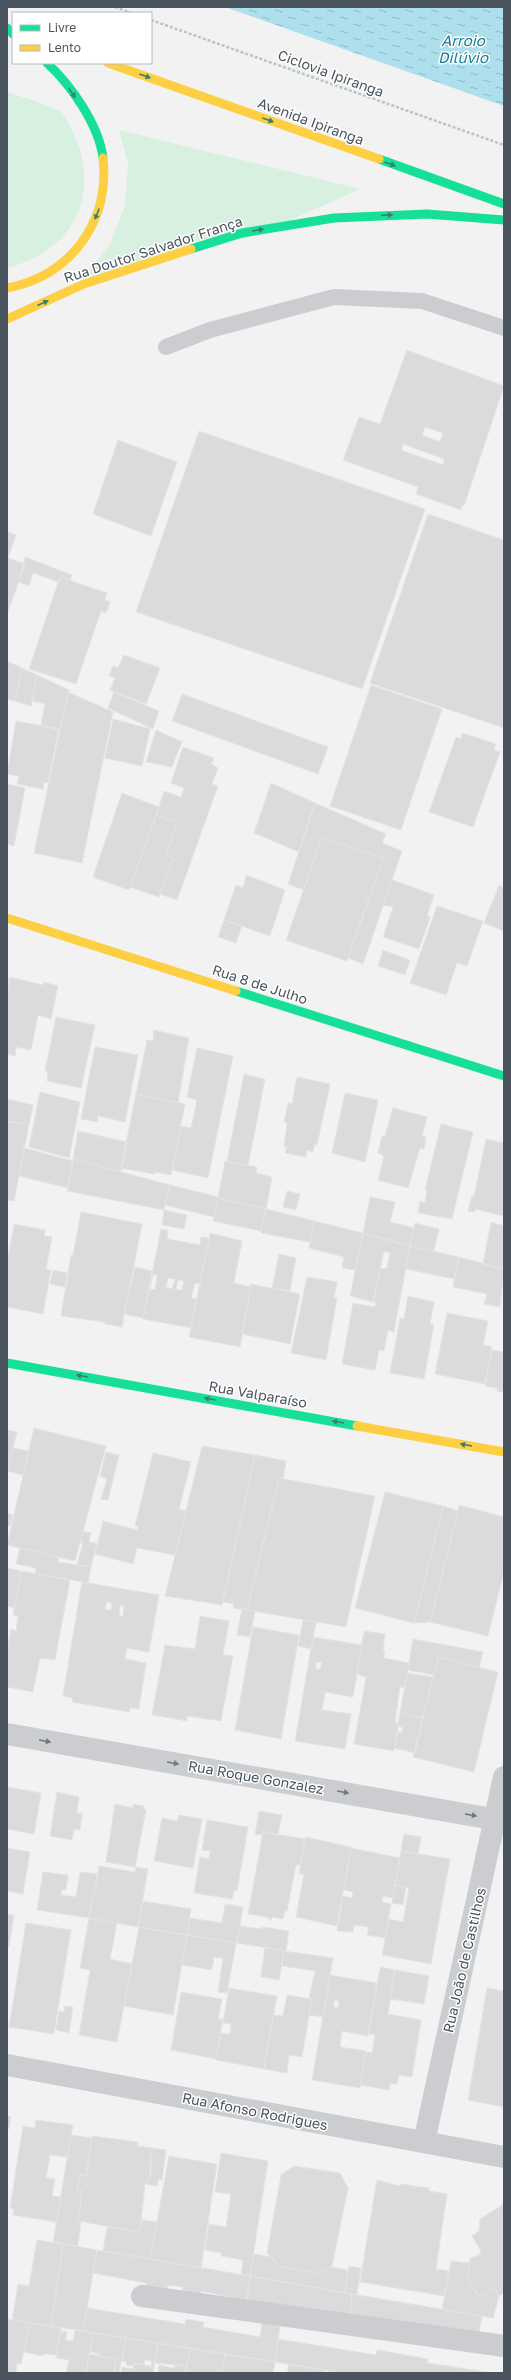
<svg xmlns="http://www.w3.org/2000/svg" width="511" height="2380" viewBox="0 0 511 2380" font-family="'Golos Text',sans-serif">
	<defs>
		<pattern id="water-ripples" width="26" height="14" patternUnits="userSpaceOnUse"><rect width="26" height="14" fill="#ade0ec"/><path d="M2 4q2-2 4 0t4 0M15 11q2-2 4 0t4 0" fill="none" stroke="#8fb8c2"/></pattern>
	</defs>
	<rect width="100%" height="100%" fill="#f2f2f2"/>
	<!-- grass -->
	<path fill="#d7f0e0" d="M7 92C18 96 53 106 61 112 68 118 77 141 80 150 96 209 64 254 7 268Z
		M119 130 360 189 257 235 82 279 110 244 125 206 128 164Z"/>
	<!-- water -->
	<path fill="url(#water-ripples)" d="M225 7 504 8V106Z"/>
	<!-- building -->
	<path fill="#dbdbdc" stroke="#e3e4e5" fill-rule="evenodd" d="M407 350 504 386 464 506 462 505 461 510 416 494 418 487 343 460 359 417 380 424ZM425 427 443 433 440 442 422 435ZM403 444 444 459 443 465 401 450Z
		M199 431 425 509 362 689 136 612Z
		M118 440 177 462 151 536 93 514Z
		M428 514 504 540V728L370 683Z
		M7 532 16 535 8 558 25 564 7 615Z
		M25 557 72 575 70 580 60 577 59 582 33 573 29 586 19 582Z
		M60 577 107 593 105 600 110 602 106 613 101 611 76 684 29 669Z
		M124 655 160 668 146 704 110 690 115 678 109 676 113 666 118 668Z
		M7 661 22 668 15 701 7 699Z
		M22 668 37 675 31 706 15 701Z
		M37 675 69 690 60 730 41 726 45 704 32 701Z
		M371 685 442 709 401 830 330 806Z
		M68 692 113 712 82 863 34 853Z
		M114 692 159 711 153 729 108 708Z
		M182 694 328 747 318 774 172 721Z
		M113 719 150 729 142 766 105 758Z
		M16 721 59 729 48 783 44 782 43 789 17 784 19 776 7 774Z
		M156 730 182 742 172 767 146 762Z
		M462 733 496 744 494 750 500 752 473 827 429 812 456 737 461 739Z
		M183 747 214 758 211 764 218 768 212 784 218 786 177 900 160 894 173 858 166 855 177 823 156 815 164 791 181 797 184 788 171 783Z
		M271 783 315 803 299 852 254 833Z
		M7 784 25 788 14 846 7 844Z
		M122 793 159 807 129 890 93 877Z
		M315 803 386 834 382 843 402 851 363 964 348 958 383 858 322 837 304 890 288 884Z
		M156 815 177 823 166 855 173 858 159 897 130 887Z
		M322 837 383 858 347 961 286 940Z
		M246 875 285 890 270 936 224 920 236 885 243 888Z
		M392 880 434 895 427 916 430 917 419 949 383 937 393 907 383 905Z
		M499 885 504 888V931L484 923Z
		M437 906 483 921 467 966 457 963 446 995 410 983Z
		M224 920 242 926 236 943 218 937Z
		M383 950 410 960 405 975 378 966Z
		M10 977 43 985 44 982 58 986 51 1019 38 1015 31 1050 16 1047 15 1056 7 1054V995Z
		M7 979H10L7 995Z
		M56 1017 95 1025 81 1088 47 1081 48 1072 45 1071Z
		M154 1030 189 1038 178 1103 136 1094 147 1040 153 1041Z
		M95 1047 138 1055 125 1122 98 1116 97 1122 81 1119Z
		M197 1048 233 1056 208 1178 172 1170 181 1126 191 1128 197 1100 187 1097Z
		M244 1074 265 1079 248 1166 227 1161Z
		M297 1077 330 1084 317 1145 315 1144 313 1152 307 1150 306 1157 285 1153 287 1147H284L287 1123 284 1122 288 1103 292 1104Z
		M40 1092 80 1102 69 1158 29 1147Z
		M345 1093 378 1100 365 1162 332 1153Z
		M136 1094 185 1104 171 1175 155 1172 154 1174 121 1168Z
		M7 1099 33 1105 29 1125 7 1121Z
		M393 1108 427 1117 422 1136 426 1137 424 1149 420 1148 408 1188 378 1180 384 1156 378 1153 382 1136H385Z
		M7 1121 29 1125 14 1201 7 1200Z
		M441 1124 473 1132 452 1219 418 1213 420 1201 425 1203 427 1191 425 1190Z
		M78 1131 127 1142 121 1172 73 1159Z
		M486 1139 504 1143V1216L475 1209V1212L468 1211 472 1196H474Z
		M24 1148 73 1161 68 1188 19 1176Z
		M73 1159 170 1185 164 1210 67 1191Z
		M225 1161 257 1167 256 1173 272 1177 266 1209 218 1198Z
		M170 1185 218 1197 214 1217 165 1205Z
		M287 1191 300 1194 296 1210 283 1207Z
		M370 1197 395 1202 390 1222 414 1228 410 1246 363 1233Z
		M218 1198 266 1209 261 1231 213 1221Z
		M266 1209 314 1221 310 1242 261 1233Z
		M164 1210 187 1215 184 1229 162 1225Z
		M81 1212 142 1224 122 1327 105 1324V1322L61 1316 71 1255H73Z
		M314 1221 363 1233 355 1270 342 1268 344 1257 309 1248Z
		M491 1222 504 1226V1269L483 1264Z
		M415 1223 439 1229 434 1251 410 1246Z
		M14 1224 45 1230 44 1236 52 1237 46 1269 51 1270 43 1314 7 1307V1263Z
		M161 1229 168 1230 167 1239 200 1245 201 1237 209 1238 200 1284 195 1283 191 1298 197 1299 191 1328 143 1319ZM153 1274 157 1275 155 1290 150 1289ZM168 1278 175 1279 172 1289 166 1287ZM178 1280 184 1281 182 1290 176 1289Z
		M210 1233 242 1241 234 1283 251 1287 240 1347 189 1337Z
		M363 1233 410 1246 394 1332 388 1330 384 1351 379 1350 375 1370 342 1364 353 1303 375 1307 376 1302H374L380 1269 387 1268 390 1253 384 1251 373 1302 350 1296Z
		M410 1246 459 1257 454 1279 406 1269Z
		M279 1254 296 1258 290 1291 272 1288Z
		M459 1257 504 1269 500 1307 484 1304 487 1294 453 1287Z
		M135 1267 152 1271 143 1318 124 1314Z
		M53 1270 67 1273 65 1287 50 1284Z
		M307 1277 337 1282 334 1298H337L326 1360 291 1353Z
		M251 1284 300 1294 290 1344 242 1334Z
		M408 1296 434 1302 430 1324H434L424 1379 390 1373 400 1318 404 1319Z
		M447 1313 488 1321 483 1345 492 1347 485 1384 435 1374Z
		M492 1350 504 1352V1392L497 1391 498 1388 485 1386Z
		M34 1428 106 1446 75 1561 7 1545Z
		M7 1430 17 1432 7 1471Z
		M202 1446 255 1455 222 1605 165 1596Z
		M13 1448 29 1451 23 1475 7 1471Z
		M106 1452 119 1455 108 1500 101 1499 107 1479 100 1476Z
		M153 1453 191 1462 179 1509 186 1511 175 1555 137 1548 133 1564 95 1554 103 1521 137 1530 138 1526H135Z
		M255 1455 286 1461 283 1479 279 1478 247 1610 233 1608 234 1604 223 1602Z
		M279 1478 375 1496 346 1627 247 1610Z
		M385 1492 443 1506 414 1623 355 1608Z
		M459 1505 504 1517V1571L488 1636 430 1622Z
		M443 1506 458 1511 430 1622 414 1623Z
		M7 1513 13 1515 10 1526H7Z
		M83 1531 91 1533 89 1542 97 1543 91 1567 77 1565 83 1543H80Z
		M20 1548 59 1557 58 1562 91 1567 88 1583 35 1573 36 1568 16 1564Z
		M7 1568 21 1571 15 1608 7 1606Z
		M21 1571 70 1580 55 1660 40 1658 33 1692 7 1687V1649L11 1629 16 1631 18 1616 13 1615Z
		M82 1582 159 1595 149 1652 127 1648 125 1659 146 1663 139 1709 130 1708 129 1712 72 1702 73 1698 63 1696ZM107 1602 112 1603 111 1610 105 1609ZM120 1605 124 1606 123 1616H119Z
		M242 1609 255 1611 250 1637 237 1635Z
		M200 1616 229 1621 223 1655 233 1656 221 1721 187 1716V1721L152 1715 165 1645 195 1649Z
		M303 1620 316 1622 311 1649 298 1646Z
		M253 1627 299 1635 281 1739 235 1730Z
		M364 1631 385 1634 383 1651H385L384 1658 409 1663 405 1688 400 1687 395 1722 399 1723 394 1751 354 1744 366 1677 357 1674Z
		M313 1637 362 1645 353 1697 325 1692 322 1710 351 1714 345 1749 295 1741ZM316 1662 322 1663 320 1669H316Z
		M413 1639 483 1652 479 1667 438 1657 434 1675 408 1670Z
		M438 1657 498 1672 474 1772 413 1757Z
		M407 1673 433 1677 423 1718 400 1713Z
		M400 1713 423 1718 415 1753 394 1748 397 1732 402 1733 403 1728 398 1726Z
		M7 1787 41 1793 34 1834 7 1829Z
		M57 1792 79 1797 77 1813H82L80 1830 74 1829 72 1840 50 1836Z
		M115 1804 133 1808V1804L144 1806 143 1809 146 1810 135 1867 106 1862Z
		M259 1811 282 1815 278 1835 263 1832V1835L255 1834Z
		M179 1815 202 1819 193 1868 154 1861 162 1818 177 1821Z
		M207 1820 248 1827 237 1891H234L232 1899 194 1893 200 1857 209 1859 210 1851 202 1850Z
		M263 1832 305 1839 300 1865H296L287 1911H285L283 1919 272 1917 271 1920 266 1917 248 1914Z
		M404 1834 421 1837 418 1854 401 1851Z
		M305 1837 351 1847 337 1926 296 1917 304 1874H299Z
		M7 1848 30 1852 23 1894 7 1891Z
		M351 1848 400 1858 393 1898 383 1896 382 1902 391 1904 385 1938 367 1935 369 1927 354 1925 353 1932 337 1931 343 1896 352 1898 353 1892 344 1890Z
		M401 1851 450 1859 431 1964 382 1955 389 1919 403 1922 409 1888 395 1885Z
		M99 1866 135 1872V1867L148 1869 138 1927 89 1918Z
		M43 1872 68 1875 66 1890H62L61 1895 76 1897 80 1872 98 1874 89 1918 37 1910Z
		M395 1885 406 1887 403 1905 392 1903Z
		M143 1901 191 1909 187 1935 138 1927Z
		M225 1904 243 1907 237 1943 187 1935 190 1918 222 1923Z
		M7 1914 14 1915 9 1947 7 1946Z
		M89 1918 117 1923 110 1959 132 1964 117 2042 79 2035 90 1970 80 1968Z
		M26 1923 71 1930 54 2034 9 2027Z
		M240 1926 261 1929 262 1927 289 1931 286 1951 237 1943Z
		M139 1927 187 1935 173 2015 124 2006Z
		M187 1935 236 1943 227 1993 218 1992 223 1958 214 1957 212 1970 182 1965Z
		M265 1947 284 1951 279 1980 261 1977Z
		M284 1951 333 1958 323 2017 309 2015 312 1999 309 1998 315 1971 282 1966Z
		M380 1967 395 1970 388 2014 421 2020 412 2077 399 2075 397 2084 390 2083 389 2090 360 2085 366 2052 372 2053 375 2035 369 2034Z
		M395 1970 429 1976 424 2004 390 1999Z
		M330 1975 377 1983 368 2036 342 2031 340 2047 366 2051 360 2088 312 2080ZM334 2000 339 2001 338 2008 334 2007Z
		M229 1988 277 1996 264 2069 216 2060 221 2033 230 2034 231 2024 223 2023Z
		M487 1988 504 1991V2107L468 2100Z
		M181 1992 222 1999 218 2019H223L216 2059 171 2050Z
		M287 1995 312 1999 302 2057 289 2055 287 2073 264 2069 273 2015 283 2016Z
		M64 2006 73 2007 69 2033 56 2030 59 2011 64 2012Z
		M7 2116H11L9 2129 7 2128Z
		M36 2120 73 2125 67 2157 50 2155 46 2178 55 2179 52 2196 61 2197 56 2222 13 2215 14 2209 10 2208 23 2126 35 2128Z
		M71 2135 92 2138 86 2176 80 2175 77 2191H82L78 2221 81 2222 78 2246 53 2242Z
		M92 2136 138 2142 137 2146 152 2148 149 2165 152 2166 149 2182H146L145 2184 140 2232 78 2221 82 2191H77L80 2175 86 2176Z
		M152 2148 166 2150 162 2180 159 2179 157 2186 145 2184 146 2182H149Z
		M221 2153 268 2161 250 2276 241 2275 243 2260 221 2256 222 2253 205 2250 209 2224 226 2227 231 2194 215 2192Z
		M169 2156 217 2164 201 2268 150 2259Z
		M294 2166 340 2173 348 2188 332 2266 319 2274 279 2266 267 2253 281 2175Z
		M377 2180 399 2186 400 2184 429 2188V2191L447 2194 436 2269 449 2271 444 2296 360 2282Z
		M504 2204V2293L499 2296 494 2287 482 2297 478 2295 467 2278 470 2259 479 2255 481 2251 472 2236 479 2231 480 2219Z
		M142 2220 157 2222 150 2259 103 2251 107 2227 140 2232Z
		M37 2240 63 2244 51 2326 12 2320 18 2284 29 2286Z
		M63 2244 97 2250 83 2331 51 2326Z
		M97 2250 250 2276 247 2300 229 2302 230 2297 201 2291 200 2296 182 2293 183 2287 168 2285 167 2291 146 2287V2283L93 2273Z
		M254 2254 271 2257 279 2266 319 2274 331 2267 348 2270 345 2293 250 2276Z
		M451 2261 470 2263 467 2278 478 2295 482 2297 494 2287 499 2296 493 2318 442 2309Z
		M349 2266 361 2268 357 2295 345 2293Z
		M250 2276 352 2294 350 2315 247 2300Z
		M352 2294 482 2316 478 2339 350 2315Z
		M87 2308 185 2324 186 2319 204 2322 203 2327 260 2337 263 2317 281 2320 275 2362 83 2331Z
		M7 2319 30 2323 21 2364 17 2363 16 2373 7 2372Z
		M30 2323 61 2328 56 2355 44 2354 43 2356 24 2352Z
		M75 2330 93 2333 86 2373H66L69 2360 56 2358 61 2331 67 2332 66 2340 73 2341Z
		M93 2333 126 2338 119 2373H114L116 2359 97 2355V2353L90 2352Z
		M126 2338 158 2343 154 2367 151 2366 152 2361 145 2360 144 2364 134 2363 133 2366 126 2365 127 2362 122 2361Z
		M278 2339 376 2355 377 2350 428 2359 427 2363 494 2373H341L275 2362Z
		M158 2343 190 2349 187 2366 155 2363Z
		M190 2349 225 2354 221 2373H185Z
		M89 2354 116 2359 114 2373H86Z
		M225 2354 275 2362 273 2373H221Z
		M134 2363 154 2367 153 2373H121L122 2367 133 2369Z
		M175 2364 187 2366 185 2373H158L159 2365 174 2368Z
		M289 2364 324 2370 323 2373H287Z"/>
	<g fill="none" stroke-linecap="round" stroke-linejoin="round">
		<!-- path -->
		<path stroke="#b9c5c1" stroke-width="2.5" stroke-dasharray="3 2" stroke-linecap="butt" d="M115 7 132 13
			M151 20 504 145"/>
		<!-- lane -->
		<path stroke="#cbcdd0" stroke-width="16" d="M166 347 210 330 334 297 422 301 504 328"/>
		<!-- street -->
		<path stroke="#cbcdd0" stroke-width="22" d="M7 1734 504 1821
			M7 2065 504 2157
			M424 2142 504 1777
			M142 2296 504 2346"/>
		<!-- fast -->
		<path stroke="#16e098" stroke-width="9" d="M7 28 13 34
			M47 63C71 85 99 125 103 158
			M379 159 504 204
			M191 249 242 233 334 218 427 214 504 220
			M236 991 504 1076
			M7 1363 357 1426"/>
		<!-- slow -->
		<path stroke="#ffcf43" stroke-width="9" d="M108 63 379 159
			M7 288C70 276 110 223 103 158
			M7 319 84 284 191 249
			M7 918 236 991
			M357 1426 504 1452"/>
	</g>
	<!-- one-way arrows -->
	<defs><path id="oneway-solid" d="M-6-.8H1V-3.2L6.5 0L1 3.2V.8H-6Z"/></defs>
	<g fill="#3a7e6f">
		<use href="#oneway-solid" transform="translate(145 76) rotate(20)"/>
		<use href="#oneway-solid" transform="translate(72 93) rotate(57)"/>
		<use href="#oneway-solid" transform="translate(268 120) rotate(20)"/>
		<use href="#oneway-solid" transform="translate(390 164) rotate(20)"/>
		<use href="#oneway-solid" transform="translate(97 214) rotate(112)"/>
		<use href="#oneway-solid" transform="translate(387 215) rotate(-3)"/>
		<use href="#oneway-solid" transform="translate(258 230) rotate(-9)"/>
		<use href="#oneway-solid" transform="translate(43 303) rotate(-24)"/>
		<use href="#oneway-solid" transform="translate(82 1376) rotate(-170)"/>
		<use href="#oneway-solid" transform="translate(210 1399) rotate(-170)"/>
		<use href="#oneway-solid" transform="translate(338 1422) rotate(-170)"/>
		<use href="#oneway-solid" transform="translate(466 1445) rotate(-170)"/>
	</g>
	<g fill="#707880">
		<use href="#oneway-solid" transform="translate(45 1741) rotate(10)"/>
		<use href="#oneway-solid" transform="translate(173 1763) rotate(10)"/>
		<use href="#oneway-solid" transform="translate(343 1792) rotate(10)"/>
		<use href="#oneway-solid" transform="translate(471 1815) rotate(11)"/>
	</g>
	<g text-anchor="middle" dominant-baseline="central" stroke-width="3" stroke-linejoin="round" paint-order="stroke">
		<!-- street labels -->
		<g font-size="14" fill="#49545e" stroke="#fff">
			<text transform="translate(331 73) rotate(20)">Ciclovia Ipiranga</text>
			<text transform="translate(311 121) rotate(20)">Avenida Ipiranga</text>
			<text transform="translate(153 249) rotate(-18)">Rua Doutor Salvador França</text>
			<text transform="translate(260 984) rotate(18)">Rua 8 de Julho</text>
			<text transform="translate(258 1394) rotate(10)">Rua Valparaíso</text>
			<text transform="translate(256 1777) rotate(10)">Rua Roque Gonzalez</text>
			<text transform="translate(464 1960) rotate(-77)">Rua João de Castilhos</text>
			<text transform="translate(255 2111) rotate(11)">Rua Afonso Rodrigues</text>
		</g>
		<!-- water labels -->
		<g font-size="15" font-style="italic" fill="#127f99" stroke="#fff">
			<text x="463" y="40">Arroio<tspan x="463" dy="17">Dilúvio</tspan></text>
		</g>
	</g>
	<!-- border -->
	<rect width="511" height="2380" fill="none" stroke="#49545e" stroke-width="16"/>
	<!-- legend -->
	<rect x="12" y="12" width="140" height="52" fill="#ffffff" stroke="#b6bbbf"/>
	<rect x="20" y="25" width="20" height="6" fill="#16e098" stroke="#b6bbbf"/>
	<text x="48" y="32" font-size="12" fill="#49545e">Livre</text>
	<rect x="20" y="45" width="20" height="6" fill="#ffcf43" stroke="#b6bbbf"/>
	<text x="48" y="52" font-size="12" fill="#49545e">Lento</text>
</svg>
